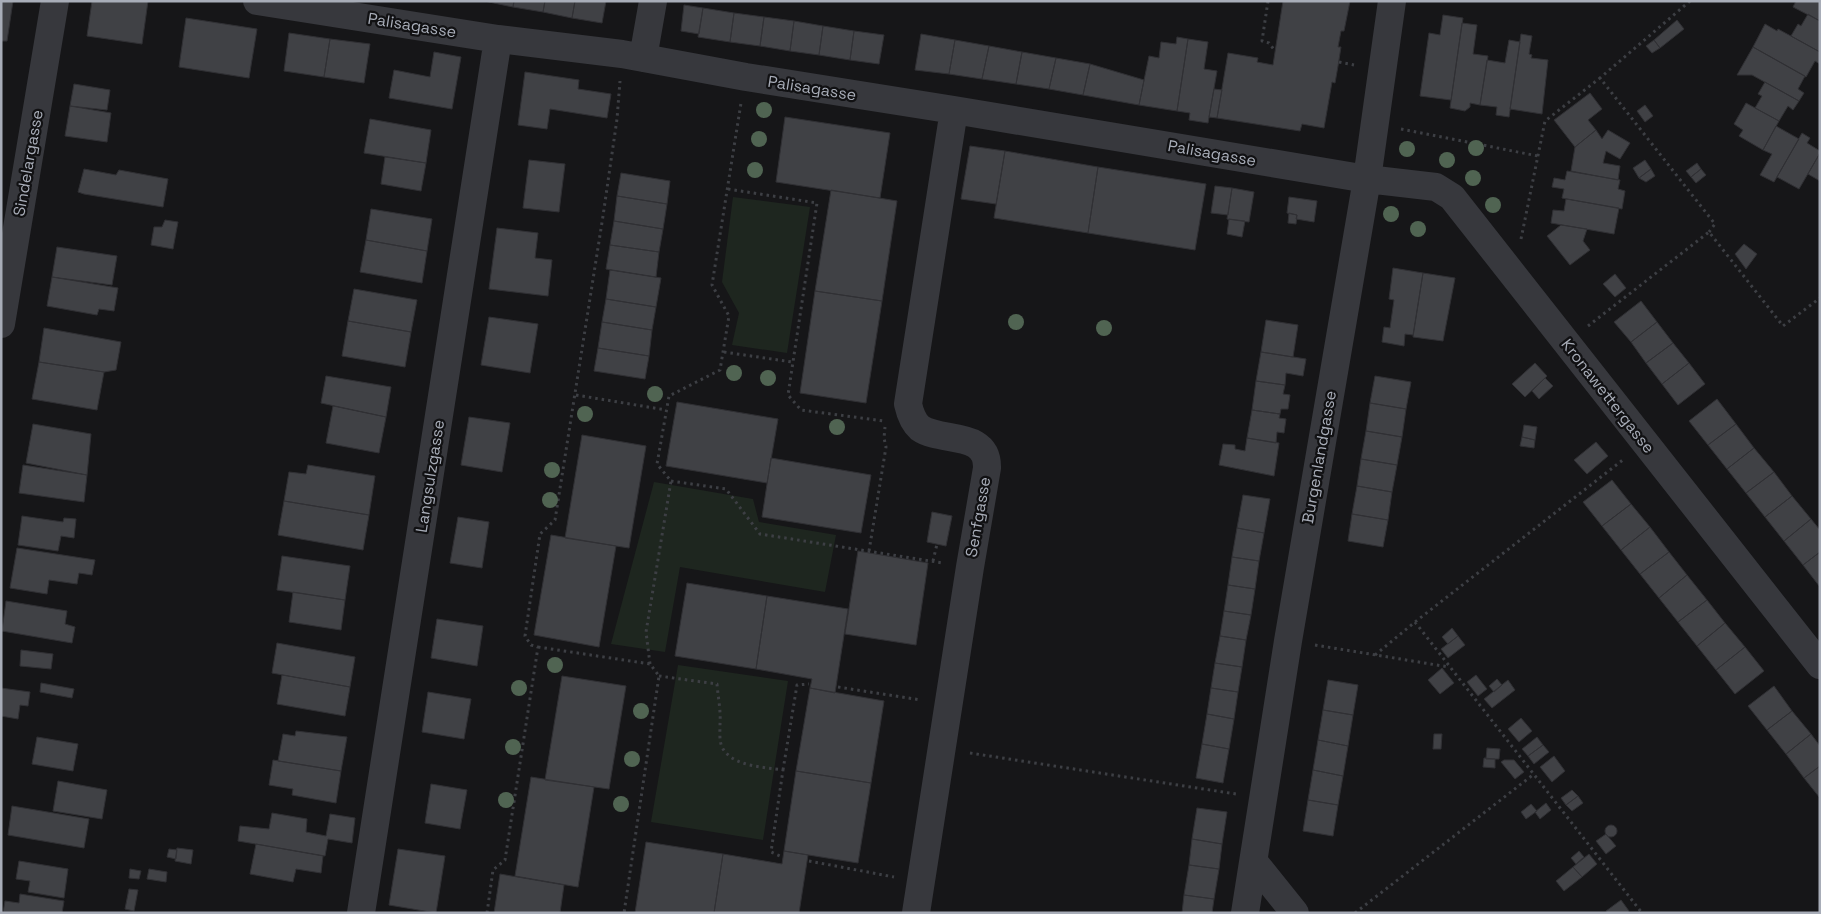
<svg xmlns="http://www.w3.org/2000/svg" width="1821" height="914" viewBox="0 0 1821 914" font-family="'Space Grotesk',sans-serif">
	<rect width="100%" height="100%" fill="#161618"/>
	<!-- green -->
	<path fill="#1e261f" d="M733 197 810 207 787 353 732 345 739 313 722 282Z
		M654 482 753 499 759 522 836 535 825 592 680 567 665 652 611 644Z
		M678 665 788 681 763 840 651 822Z"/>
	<!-- building -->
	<path fill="#404145" stroke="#303034" d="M1 1H13L7 41H1Z
		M92 1H148L142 44 87 36Z
		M484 1H514L513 7Z
		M514 1H545L543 12 513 7Z
		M545 1H575L572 18 543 12Z
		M575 1H606L602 23 572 18Z
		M1283 1H1350L1344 31H1341L1338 47H1341L1338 66 1335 83 1332 82 1324 128 1302 124 1300 131 1217 118 1228 53 1258 58 1257 62 1273 65Z
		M1796 1H1820V21L1793 7Z
		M684 5 703 8 699 34 681 31Z
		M703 8 734 13 730 42 698 37Z
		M734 13 764 17 760 46 730 42Z
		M1808 14 1820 21V52L1791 36 1798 24 1801 26Z
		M1443 15 1463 18 1451 100 1420 96 1429 33 1440 35Z
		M764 17 794 21 790 51 760 46Z
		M186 18 257 29 249 78 179 67Z
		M1677 20 1684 29 1660 48 1654 40Z
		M794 21 823 26 819 55 790 51Z
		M1462 23 1477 25 1473 54 1488 56 1480 105 1470 103V107L1465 111 1450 108Z
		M1765 24 1777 31 1778 29 1820 52V64L1815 61 1806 77 1753 47Z
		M823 26 854 31 850 60 819 55Z
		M854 31 884 35 879 64 850 60Z
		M289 33 330 39 324 77 284 71Z
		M921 34 955 40 949 74 915 70Z
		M1521 34 1532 36 1529 54 1532 55 1531 58 1548 60 1542 114 1510 109Z
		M1177 37 1188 39 1177 111 1139 105 1149 56 1159 58 1161 42 1176 44Z
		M330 39 370 44 364 83 324 77Z
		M1188 39 1208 42 1204 69 1217 71 1208 123 1189 120 1190 113 1177 111Z
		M955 40 989 46 982 79 949 74Z
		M1509 40 1520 42 1509 117 1496 115 1497 107 1480 105 1487 60 1505 63Z
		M1654 40 1660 48 1652 53 1646 46Z
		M989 46 1022 52 1016 84 982 79Z
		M1753 47 1805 76 1798 89 1804 93 1799 101 1752 75H1737Z
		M434 52 461 57 452 109 389 98 394 70 430 77Z
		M1022 52 1056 58 1049 89 1016 84Z
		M1056 58 1090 64 1083 95 1049 89Z
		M1090 64 1144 80 1139 105 1083 95Z
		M525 72 579 80 578 89 611 94 607 118 550 109 547 129 518 125Z
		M1765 82 1799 101 1793 110 1788 106 1779 121 1755 108 1762 96 1758 94Z
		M74 84 110 90 107 110 70 106Z
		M1214 89 1222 90 1217 118 1209 117Z
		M1590 93 1602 109 1588 120 1596 130 1575 147 1554 120Z
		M1746 103 1779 121 1763 150 1739 136 1743 130 1734 124Z
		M1645 105 1653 116 1645 122 1637 111Z
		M70 106 111 113 107 142 65 136Z
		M785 117 890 133 880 198 776 182Z
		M370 119 431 130 426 163 364 153Z
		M1776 126 1799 139 1774 182 1760 175 1772 154 1763 150Z
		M1596 130 1602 139 1608 130 1630 143 1620 159 1606 151 1603 163 1620 166 1618 180 1571 171 1575 147Z
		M1802 133 1810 138 1807 143 1820 151V153L1799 189 1777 177Z
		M970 146 1005 151 996 204 961 199Z
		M1005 151 1098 167 1088 233 994 218Z
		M1820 153V181L1808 174Z
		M385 157 426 163 421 191 381 184Z
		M529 160 565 164 559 212 523 208Z
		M1645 160 1651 169 1639 178 1633 168Z
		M1697 163 1701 169 1691 177 1686 171Z
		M1098 167 1206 184 1195 250 1088 233Z
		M84 169 116 175 119 170 168 179 163 207 84 194 78 192Z
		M1651 169 1655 176 1646 182 1639 178Z
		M1701 169 1706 175 1696 183 1691 177Z
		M1567 171 1620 180 1618 189 1625 191 1622 209 1562 198 1564 189 1552 187 1554 178 1565 180Z
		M621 173 670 181 667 204 617 196Z
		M1215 186 1232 188 1228 215 1211 213Z
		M1232 188 1254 192 1249 222 1227 219Z
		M831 190 897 201 882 301 815 291Z
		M617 196 667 204 663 229 614 221Z
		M1289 197 1317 201 1314 222 1296 219 1297 215 1287 213Z
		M1566 199 1619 208 1614 234 1551 223 1553 210 1564 211Z
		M371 209 432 219 427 251 366 240Z
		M1289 213 1297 215 1296 224 1288 223Z
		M1229 219 1245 221 1242 237 1227 234Z
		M165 220 178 222 173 249 151 245 154 227H162Z
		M614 221 663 229 659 252 610 245Z
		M1561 225 1587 229 1583 241 1590 250 1570 265 1547 236Z
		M497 228 538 233 535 258 552 260 548 296 489 289Z
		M366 240 427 251 422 283 360 272Z
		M1744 244 1757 254 1746 269 1735 254Z
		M610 245 659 252 656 277 606 269Z
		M57 247 117 256 112 285 52 277Z
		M1393 268 1423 273 1413 335 1405 334 1404 346 1382 342 1384 327 1390 328 1394 300 1389 299Z
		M610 270 661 278 656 307 606 299Z
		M1423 273 1455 278 1443 341 1413 337Z
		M1615 274 1626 288 1615 297 1603 284Z
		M52 277 118 288 114 311 99 309 97 315 47 306Z
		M354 289 417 300 411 332 348 321Z
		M815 291 882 301 866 403 800 393Z
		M606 299 656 307 652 330 602 322Z
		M1641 301 1657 322 1631 342 1614 322Z
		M489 317 538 324 530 373 481 365Z
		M1266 320 1298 325 1293 357 1261 352Z
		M348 321 411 332 405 367 342 356Z
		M602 322 652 330 649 356 598 348Z
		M1657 322 1673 343 1646 363 1631 342Z
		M44 328 121 342 116 370 104 372 39 362Z
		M1673 343 1689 363 1662 384 1646 363Z
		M598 348 649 356 645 379 594 371Z
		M1261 352 1306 359 1303 376 1286 373 1285 385 1256 381Z
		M39 362 104 372 97 410 32 399Z
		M1535 363 1547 376 1525 397 1512 384Z
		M1689 363 1705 384 1678 405 1662 384Z
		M326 376 391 387 386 417 321 403Z
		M1375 376 1411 382 1406 409 1370 403Z
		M1545 378 1553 386 1539 399 1532 391Z
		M1256 381 1285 385 1283 394 1290 395 1288 409H1281L1280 414 1252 410Z
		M1717 399 1736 424 1708 445 1689 421Z
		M677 402 778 419 767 483 666 466Z
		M1370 403 1406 409 1402 437 1366 431Z
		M333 406 386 417 379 453 326 443Z
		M1252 410 1280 414 1279 418 1286 419 1284 433 1277 432 1276 443 1247 438Z
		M469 417 510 423 502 472 461 465Z
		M33 424 91 434 87 475 26 463Z
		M1736 424 1754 448 1727 469 1708 445Z
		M1524 425 1537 427 1535 440 1522 437Z
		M1366 431 1402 437 1397 465 1361 459Z
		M582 435 646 446 629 548 565 538Z
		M1522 437 1535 440 1534 448 1520 446Z
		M1247 438 1279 443 1274 476 1219 465 1223 444 1235 445V449L1245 451Z
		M1596 442 1608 456 1587 474 1574 460Z
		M1754 448 1774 472 1746 493 1727 469Z
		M771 458 871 475 861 533 762 517Z
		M1361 459 1397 465 1392 492 1357 486Z
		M23 465 87 475 84 502 19 493Z
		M308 465 375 476 369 515 284 501 289 472 306 474Z
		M1774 472 1792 496 1765 517 1746 493Z
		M1612 480 1631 504 1602 526 1583 502Z
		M1357 486 1392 492 1388 520 1352 514Z
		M1243 495 1270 499 1264 533 1237 528Z
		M1792 496 1811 519 1784 541 1765 517Z
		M284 501 369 515 363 550 278 535Z
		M1631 504 1650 527 1621 550 1602 526Z
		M932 512 952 516 946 546 927 542Z
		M1352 514 1388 520 1383 547 1348 541Z
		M22 516 63 522 64 518 76 519 74 538 61 536 58 551 18 545Z
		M458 517 489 522 482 568 450 563Z
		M1811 519 1820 530V552L1803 565 1784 541Z
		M1650 527 1669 552 1640 574 1621 550Z
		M1237 528 1264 533 1259 561 1232 557Z
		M551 535 616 546 599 647 534 635Z
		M17 548 95 560 92 575 79 573 77 584 49 580 47 594 10 588Z
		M858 551 928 563 916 645 845 634Z
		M1669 552 1687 575 1659 598 1640 574Z
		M1820 552V587L1803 565Z
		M282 556 350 566 345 600 277 590Z
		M1232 557 1259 561 1255 589 1228 585Z
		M1687 575 1707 600 1678 622 1659 598Z
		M687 583 767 596 756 669 675 656Z
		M1228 585 1255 589 1251 615 1224 611Z
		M293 592 345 600 341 630 289 622Z
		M767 596 848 609 835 693 810 688 812 679 756 669Z
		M1707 600 1725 623 1697 646 1678 622Z
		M6 601 67 611 65 624 75 627 72 643 2 631Z
		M1224 611 1251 615 1246 640 1220 636Z
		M437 619 483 626 477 666 431 658Z
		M1725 623 1745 647 1716 670 1697 646Z
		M1452 628 1458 636 1448 644 1442 637Z
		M1220 636 1246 640 1242 667 1215 663Z
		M1458 636 1465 645 1448 658 1441 649Z
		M277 643 355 657 350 687 272 673Z
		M1745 647 1764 671 1735 694 1716 670Z
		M21 650 53 654 51 669 20 666Z
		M1215 663 1242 667 1238 692 1211 688Z
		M1442 668 1454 683 1440 694 1428 680Z
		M282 675 350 687 345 716 277 704Z
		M1476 675 1487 689 1478 696 1467 682Z
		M562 676 626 686 609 789 545 780Z
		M1497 679 1502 685 1494 692 1489 686Z
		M1328 680 1358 685 1353 715 1323 710Z
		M1508 680 1515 690 1492 708 1484 699Z
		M41 683 74 689 72 698 40 692Z
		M1774 686 1792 711 1767 730 1748 706Z
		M1 688 30 692 28 706 20 705 18 719 1 716Z
		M810 688 884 701 871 783 796 771Z
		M1211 688 1238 692 1234 719 1207 714Z
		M428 692 471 699 464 739 422 732Z
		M1323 710 1353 715 1348 746 1318 740Z
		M1792 711 1811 734 1786 754 1767 730Z
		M1207 714 1234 719 1229 749 1202 744Z
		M1521 718 1532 731 1519 742 1508 729Z
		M296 731 347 737 341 771 278 761 283 734 295 736Z
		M1434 734H1442L1441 749H1433Z
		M1811 734 1820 746V766L1804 778 1786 754Z
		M37 737 78 744 73 771 32 764Z
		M1537 737 1543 745 1528 756 1522 749Z
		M1318 740 1348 746 1343 776 1313 770Z
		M1202 744 1229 749 1223 783 1196 778Z
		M1543 745 1549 752 1534 764 1528 756Z
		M1487 748 1500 749 1499 759H1486Z
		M1554 756 1565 771 1552 782 1540 767Z
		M1484 758 1495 759V768L1483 767Z
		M273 760 341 771 336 803 292 795 293 789 269 785Z
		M1504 760H1514L1524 772 1515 779 1501 762Z
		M1820 766V798L1804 778Z
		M1313 770 1343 776 1338 805 1308 800Z
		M796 771 871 783 858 863 784 851Z
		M531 777 594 787 578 887 515 876Z
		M58 781 107 790 102 819 53 811Z
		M431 784 467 790 460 829 425 823Z
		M1572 790 1578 796 1566 805 1561 798Z
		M1578 796 1583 803 1572 811 1566 805Z
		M1308 800 1338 805 1333 836 1303 831Z
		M1546 803 1551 810 1540 819 1535 812Z
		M1531 804 1537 811 1526 819 1521 812Z
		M12 806 89 819 84 848 8 835Z
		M1197 808 1227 812 1222 844 1192 839Z
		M272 813 307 819 306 832 326 836 330 814 355 818 352 843 328 839 325 856 238 841 240 826 269 829Z
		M1605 831a6 6 0 1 1 12 0a6 6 0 1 1-12 0Z
		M1606 834 1616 846 1606 854 1596 841Z
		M1192 839 1222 844 1219 869 1189 865Z
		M646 842 723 854 714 913H635Z
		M256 844 323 856 321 873 296 869 293 882 250 874Z
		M177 848 193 850 191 864 175 861Z
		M169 849 177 850 176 859 167 857Z
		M398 849 445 856 436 913 389 905Z
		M784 851 808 855 799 913H714L723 854 782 864Z
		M1579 851 1584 857 1576 864 1571 858Z
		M1589 854 1597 864 1582 877 1573 867Z
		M19 861 68 869 64 898 28 892 30 881 16 879Z
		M1189 865 1219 869 1214 899 1184 895Z
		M1573 867 1582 877 1564 891 1556 881Z
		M130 869 141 871 139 879 129 878Z
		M149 869 167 872 166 882 147 879Z
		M500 874 564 885 560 913H494Z
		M129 889 138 890 134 911 125 909Z
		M20 894 64 901 62 913H3L5 901 19 903Z
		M1184 895 1214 899 1212 913H1182Z
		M1621 900 1629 911 1627 913H1607L1606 911Z"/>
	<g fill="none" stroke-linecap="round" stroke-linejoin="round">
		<!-- path -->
		<path stroke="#3d3f44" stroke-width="3" stroke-dasharray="2.5 4" stroke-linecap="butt" d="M1268 1 1262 41 1269 43 1275 51
			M1690 1 1600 78 1715 224 1709 232
			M1339 62 1354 65
			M1401 129 1538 156
			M728 189 817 203 788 395 801 410 884 421
			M1521 239 1545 121 1600 78
			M1588 326 1709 232 1783 326 1820 298
			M724 352 792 362
			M576 395 666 410
			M671 481 726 489 760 534 943 563
			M869 551 886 447 884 438 885 427
			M933 561 937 544
			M1415 622 1642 913
			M1315 645 1449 667
			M538 647 650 664 659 676 624 913
			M1375 655 1415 622 1624 459
			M650 664 646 632 671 481 657 464 669 396 720 370 729 316 712 285 741 103
			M659 676 717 684C718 697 721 711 720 724 720 732 719 740 722 747 732 767 765 767 783 770L771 852 782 857
			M838 687 921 700
			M970 753 1236 794
			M783 770 797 685 809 684
			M809 861 894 877
			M487 913 493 870 505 860 538 647 531 645 525 636 540 534 555 520 603 216 617 119 620 81
			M1355 913 1534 774"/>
		<!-- minor -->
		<path stroke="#37383d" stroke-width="28" d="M257 1 498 39 622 54 746 77 954 110 1367 179 1436 187 1452 197 1820 665
			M643 58 653 1
			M1 324 55 1
			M1254 862 1295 913
			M361 913 498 39
			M916 913 970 567 987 468C988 430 941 443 920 428 913 422 910 413 908 404L954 110
			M1245 913 1288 641 1367 179 1392 1"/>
	</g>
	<!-- trees -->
	<g fill="#506452">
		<circle cx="764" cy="110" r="8"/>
		<circle cx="759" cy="139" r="8"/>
		<circle cx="1476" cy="148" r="8"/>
		<circle cx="1407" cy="149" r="8"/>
		<circle cx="1447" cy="160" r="8"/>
		<circle cx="755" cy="170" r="8"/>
		<circle cx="1473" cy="178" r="8"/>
		<circle cx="1493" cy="205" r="8"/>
		<circle cx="1391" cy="214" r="8"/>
		<circle cx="1418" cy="229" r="8"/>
		<circle cx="1016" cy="322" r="8"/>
		<circle cx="1104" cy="328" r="8"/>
		<circle cx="734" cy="373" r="8"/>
		<circle cx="768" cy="378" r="8"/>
		<circle cx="655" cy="394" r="8"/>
		<circle cx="585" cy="414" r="8"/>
		<circle cx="837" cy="427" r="8"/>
		<circle cx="552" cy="470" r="8"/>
		<circle cx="550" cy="500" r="8"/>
		<circle cx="555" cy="665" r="8"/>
		<circle cx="519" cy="688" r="8"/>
		<circle cx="641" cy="711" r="8"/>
		<circle cx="513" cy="747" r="8"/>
		<circle cx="632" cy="759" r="8"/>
		<circle cx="506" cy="800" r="8"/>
		<circle cx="621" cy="804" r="8"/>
	</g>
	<g text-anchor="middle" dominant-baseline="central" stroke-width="4.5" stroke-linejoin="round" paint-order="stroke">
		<!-- street labels -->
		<g font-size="16" fill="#a8adb8" stroke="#111113">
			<text transform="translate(412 25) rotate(9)">Palisagasse</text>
			<text transform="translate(812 88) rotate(9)">Palisagasse</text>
			<text transform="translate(1212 153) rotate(10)">Palisagasse</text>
			<text transform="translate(28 163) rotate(-80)">Sindelargasse</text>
			<text transform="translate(1608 396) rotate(52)">Kronawettergasse</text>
			<text transform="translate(1319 457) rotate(-80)">Burgenlandgasse</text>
			<text transform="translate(430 476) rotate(-81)">Langsulzgasse</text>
			<text transform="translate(978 517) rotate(-80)">Senfgasse</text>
		</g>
	</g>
	<!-- border -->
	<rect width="1821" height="914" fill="none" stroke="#a8adb8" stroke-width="5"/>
</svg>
